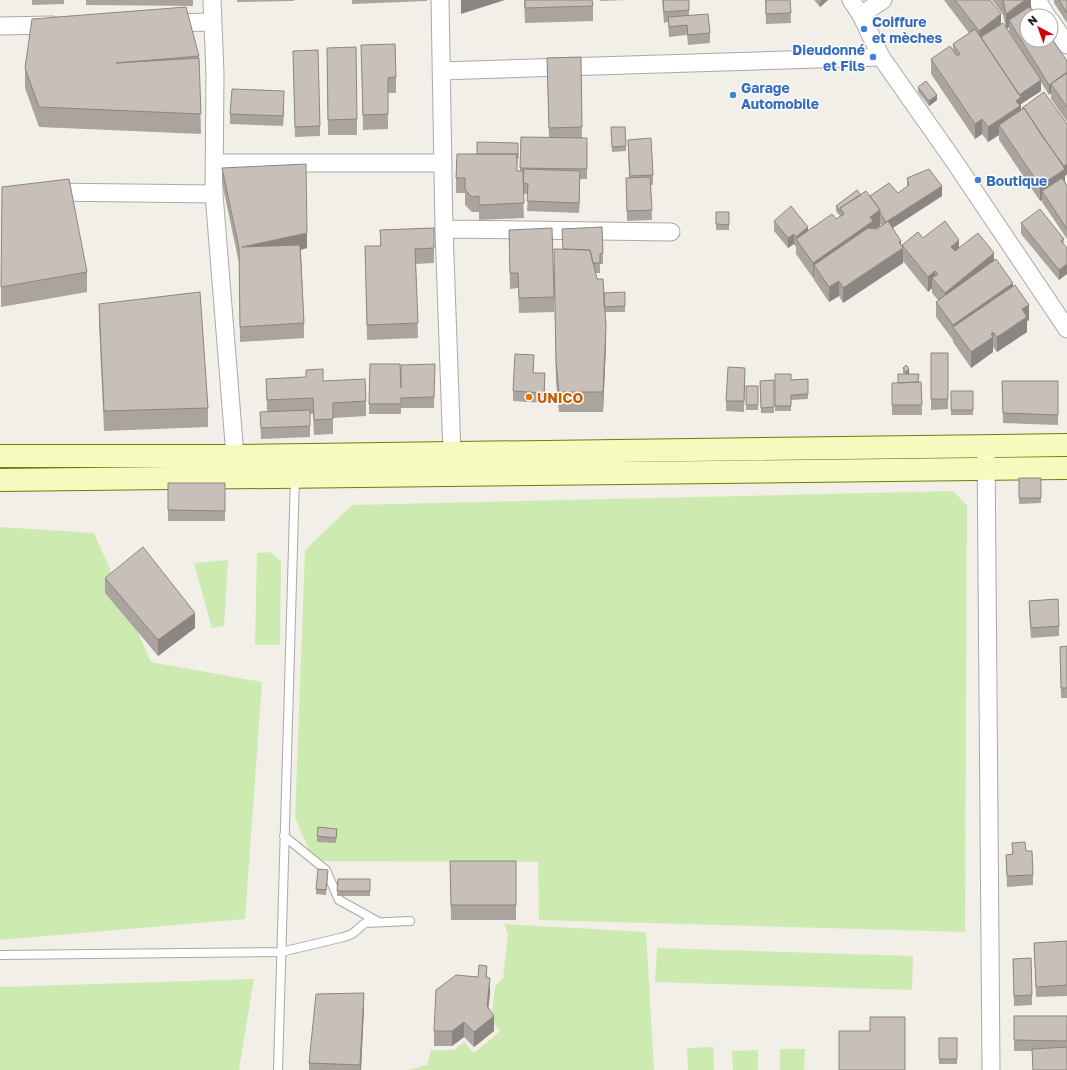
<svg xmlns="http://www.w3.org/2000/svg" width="1067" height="1070" viewBox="0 0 1067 1070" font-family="'Golos Text',sans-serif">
	<rect width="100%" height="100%" fill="#f2efe9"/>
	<!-- grass -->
	<path fill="#cdebb0" d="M953 491 967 505 965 932 539 920 538 862 314 861 295 818 305 550 352 505Z
		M0 527 94 533 151 662 262 682 245 919 0 940Z
		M270 552 281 561 280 645H255L257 553Z
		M228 560 224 626 212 628 194 563Z
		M504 924 646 932 654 1070H408L427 1065 431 1050H454L464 1042 474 1053 500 1031 491 1020 495 986 503 978 508 934Z
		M657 948 913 956 912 990 655 982Z
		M254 979 239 1070H0V987Z
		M713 1047 714 1070H688L687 1048Z
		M780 1049H805L804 1070H780Z
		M758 1050V1070H733L732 1051Z"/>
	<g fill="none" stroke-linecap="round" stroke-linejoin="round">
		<!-- lane casing -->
		<g stroke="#a9a9a9" stroke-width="10">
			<path id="lane" d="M284 836 326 870 339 900 377 921
				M0 955 281 952 344 937 352 934 365 923 410 921
				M278 1070 295 477"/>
		</g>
		<!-- street casing -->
		<g stroke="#a9a9a9" stroke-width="19">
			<path id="street" d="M212 0 215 73 214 194 235 456
				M440 0 444 229 452 453
				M851 0 861 15 881 57 954 161 1067 329
				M1037 0 1047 16
				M861 15 883 0
				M1051 21 1067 45
				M168 23 213 22
				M0 26 53 25
				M441 71 881 57
				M215 163H443
				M48 192 214 194
				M444 229 671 232
				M986 445 991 1070"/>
		</g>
		<!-- secondary casing -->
		<g stroke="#707d05" stroke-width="24">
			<path id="secondary" d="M0 456H235L1067 445
				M0 480 1067 468"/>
		</g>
		<!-- lane -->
		<use href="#lane" stroke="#fff" stroke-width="8"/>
		<!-- street -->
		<use href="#street" stroke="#fff" stroke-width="17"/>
		<!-- secondary -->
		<use href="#secondary" stroke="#f7fabf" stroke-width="22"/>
	</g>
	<!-- wall -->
	<path fill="#aba49e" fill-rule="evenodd" d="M32 0H64V4L32 5Z
		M86 0H193V6L86 5Z
		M237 0H294V1L237 2Z
		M352 0H427V1L352 4Z
		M524 0H592L593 6V21L525 23Z
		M600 0H627L600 1Z
		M662 0H689V16L710 33V43L688 45 687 35 669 37 668 22 664 23Z
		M765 0H790L791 23 766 24Z
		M814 0H828L820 7Z
		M944 0H990L1001 24 1006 28 1003 15 992 0H1031V10L1067 61V122L1051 99V93L1049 95 1041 82V91L1021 104V111L1022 110V108L1067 124V174L1065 176V182L1067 186V239L1042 202V200L1040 201 999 140V135L988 142 982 134 975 139 931 74V59L953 51V44L969 33ZM1009 27V31L1027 60 1007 29Z
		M1054 0H1067V23L1054 3Z
		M361 45 396 77V93H388V129L363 130Z
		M199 56 201 134 39 127 25 88V68Z
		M581 57 582 138 587 149V179H580L579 213 527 211 528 194H523L524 218 479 220V212H472L465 205V193H456V178L477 154 518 143 517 171H520V168L549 138 547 58Z
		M293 61 320 126V136L295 137Z
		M327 63 357 119V135H328Z
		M918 87 937 100 929 106 918 92Z
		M284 101 283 126 230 124V114Z
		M611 127 626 146V151L612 152Z
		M628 140 653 175V185H651L652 220 627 221 626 178H629Z
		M222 168 307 248 301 250 304 323V338L240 342 239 263 222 183Z
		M907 178 942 196 893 228 902 247V245L923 238 959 247 994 261 1013 286 1029 320 1027 321V332L997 352 993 347V352L971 368 953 342V340L936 317V302L938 300 932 293V288L928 292 903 261V263L843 303 839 296 829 302 814 280V277L813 278 796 254V247L794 244 788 248 774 231V221L808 230 836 219 840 216 836 211V206L861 195 870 196 898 193 907 187ZM880 223 881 225 877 229H875L880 226Z
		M716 212H729V230H716Z
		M1021 223 1064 239 1059 280 1021 234Z
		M434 228V263L416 264 418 338 367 340 365 246H380V230Z
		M562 229 603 253V264H600V273H595L604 306 625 292V312H605L606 345 603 412H559L556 382 554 269 563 249Z
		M509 230 554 297V312L519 313 518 288 510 289Z
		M87 272V292L1 307V287Z
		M99 304 208 408V427L104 431 99 324Z
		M931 353H948V409L931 410Z
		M370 364 401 388 435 364 434 408H401V414H369Z
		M534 366 533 373 545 383 544 403 513 401V391Z
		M903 368 919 382H921L922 415H892V383H898L904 374 903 373Z
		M775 374 791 380 808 379V399L791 400V411H775Z
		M745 378 744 412 726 411V401Z
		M266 379 323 381 366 401V416L333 418V434L314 435 313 414H310V437L261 439 260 412H267Z
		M774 380V413H761L760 381Z
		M1002 381H1058V425L1003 423Z
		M746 386H758V410H746Z
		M951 391H973V415H951Z
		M1019 478H1041V503L1019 504Z
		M168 483H225V521H168Z
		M105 578 195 628 158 656 105 593Z
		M1029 601 1059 626V636L1031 638 1029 611Z
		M1067 646V698H1061L1060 647Z
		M337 834 336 843 317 842V836Z
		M1012 843 1026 851 1033 875V885L1007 887 1006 855 1012 854Z
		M450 861H516V920H451Z
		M328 875 326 895 316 894V889Z
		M338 879H370V896H337Z
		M1067 941V996L1036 997 1034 943Z
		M1013 959 1032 995V1005L1014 1006Z
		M478 977H487L490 993 488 1008 494 1031 474 1047 464 1037 452 1046H434V1031Z
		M364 1008 361 1070H309V1063Z
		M1014 1016H1067V1070H1033L1032 1051H1014Z
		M939 1038H957V1064H939Z"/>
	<!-- shaded-wall -->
	<path fill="#8b8681" d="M461 0H505L461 14Z
		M822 0H828L820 7V2Z
		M1025 0H1031V11L1009 20V27L1006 29V14Z
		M1001 14V29L979 46V31Z
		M1067 72V82L1051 84V93L1049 95V85Z
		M1041 80V91L1021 104V113L999 125V135L988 142V127L1018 95Z
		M284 91V101L283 126V116Z
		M937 95V100L929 106V101Z
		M982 119V134L975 139V124Z
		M1067 164V174L1065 176V185L1042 191V200L1040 201V186L1064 170V166Z
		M580 171V182L579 213V203Z
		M942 186V196L886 232V222Z
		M880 210V226L814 265V277L813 278V263L870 217Z
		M808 227V237L796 239V247V237Z
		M307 233V248L242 263V247Z
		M794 234V244L788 248V238Z
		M959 240V255L951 262V247Z
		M901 241V249L903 248V263L843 303V288Z
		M994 253V269L945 308V293Z
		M1067 264V274L1059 280V270Z
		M935 271V281L932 278V288L928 292V277Z
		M839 281V296L829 302V287Z
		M1013 283V298L953 327V341V325Z
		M1029 305V320L1027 321V332L997 352V337L1022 309Z
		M606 326V345L603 412V392Z
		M993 332V352L971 368V352Z
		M909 369V374L906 377V372Z
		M545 373V383L544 403V393Z
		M195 613V628L158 656V640Z
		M487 966V981L486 977Z
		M490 978V993L487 1021V1006Z
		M364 993V1008L361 1070H360Z
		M494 1016V1031L474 1047V1032Z
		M464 1022V1037L452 1046V1031Z"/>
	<!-- building -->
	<path fill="#c7bfb8" stroke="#8b8681" d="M525 0H592L593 6 525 8Z
		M663 0H689V10L664 12Z
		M766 0H790L791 13 766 14Z
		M955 0H990L1001 14 979 31Z
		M1003 0H1025L1006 14Z
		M1059 0H1067V13Z
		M186 7 199 56 116 63 199 58 201 114 39 107 25 68 32 19Z
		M1029 7 1036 16H1027V40H1051V38L1067 61V72L1049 85 1009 20Z
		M708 14 710 33 688 35 687 25 669 27 668 17Z
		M1003 23 1041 80 1019 95 981 37Z
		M975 29 1021 97 1016 101 1020 106 988 127 982 119 975 124 931 59 950 46 957 56 960 54 953 44Z
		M395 44 396 77 388 78V114L363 115 361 45Z
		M356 47 357 119 328 120 327 48Z
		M318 50 320 126 295 127 293 51Z
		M581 57 582 127 549 128 547 58Z
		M1067 73V107L1051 84Z
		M926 81 937 95 929 101 918 87Z
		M232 89 284 91 283 116 230 114Z
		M1044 92 1067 124V164L1064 166 1042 136 1024 108 1023 109 1022 108Z
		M1024 108 1065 169 1040 186 999 125Z
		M611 127H625L626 146 612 147Z
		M521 137 587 138V169L520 168Z
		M651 138 653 175 630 176 628 140Z
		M477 142 518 143V158H517V154H477Z
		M457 154H517V171H523L524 203 479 205V196L472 197 465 190V178H456Z
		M306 164 307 233 242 247 300 245 304 323 240 327 239 248 222 168Z
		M524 169 580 171 579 203 527 201 528 184 523 183Z
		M929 169 942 186 886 222 880 213V210L870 196 889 183 898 193 909 185 907 178Z
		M650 177 652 210 627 211 626 178Z
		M1062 178 1067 186V229L1042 191Z
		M69 179 87 272 1 287 2 187Z
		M857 190 861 195 840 208V211L836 206Z
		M866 191 880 210 870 217 873 221 813 263 796 239 832 214 836 219 844 214 840 208Z
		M791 206 808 227 796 237 794 234 788 238 774 221Z
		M1040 209 1064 239 1061 241 1067 248V264L1059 270 1021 223Z
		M716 212H729V225L716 224Z
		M888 221 901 241 899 242 903 248 843 288 839 281 829 287 814 265 868 228 877 229Z
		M945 221 959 240 951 247 955 251 978 233 994 253 945 293 932 278 938 274 935 271 928 277 902 245 918 232 923 238Z
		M602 227 603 253 600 254V263H593L590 250 563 249 562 229Z
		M434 228V248L415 249 418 323 367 325 365 246H381L380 230Z
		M552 228 554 297 519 298 518 273H510L509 230Z
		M554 249 590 250 597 279H603L606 326 603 392H559L556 362Z
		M996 259 1013 283 953 325 936 302Z
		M1015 285 1029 305 1022 309 1027 317 997 337 993 332 991 334 993 337 971 352 953 327Z
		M200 292 208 408 104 411 99 304Z
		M625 292V306L604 307V293Z
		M931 353H948V399H931Z
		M515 354 534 355 533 373H545L544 393 513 391Z
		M370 364H400L401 388V365L435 364 434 397 401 398V404H369Z
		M906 365 909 369 906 372 903 368Z
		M728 367 745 368 744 401H726Z
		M323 369V381L365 379 366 401 333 403V419L314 420 313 398 267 400 266 379 306 377V370Z
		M775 374H791V380L808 379V394L791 395V406H775Z
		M898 374H919L918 382 898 383Z
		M774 380V407L761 408 760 381Z
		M1002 381H1058V415L1003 413Z
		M921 382 922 405H892V383Z
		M746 386H758V405H746Z
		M951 391H973V410H951Z
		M310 410V426L261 428 260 412Z
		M1019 478H1041V498H1019Z
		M168 483H225V511L168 510Z
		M143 547 195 613 158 640 105 578Z
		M1058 599 1059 626 1031 628 1029 601Z
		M1067 646V688H1061L1060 647Z
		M318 827 337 829 336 838 317 836Z
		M1025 842 1026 851H1032L1033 875 1007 876 1006 855 1013 854 1012 843Z
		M450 861H516V905H451Z
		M318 869 328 870 326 890 316 889Z
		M338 879H370V891H337Z
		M1067 941V985L1036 987 1034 943Z
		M1031 958 1032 995 1014 996 1013 959Z
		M479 965 487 966 486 977 490 978 487 1006 494 1016 474 1032 464 1022 452 1031H434L436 990 456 975 478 977Z
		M364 993 360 1065 309 1063 316 994Z
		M1014 1016H1067V1041L1014 1040Z
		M870 1017H905V1070H839V1031H870Z
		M939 1038H957V1059H939Z
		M1067 1047V1070H1033L1032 1049Z"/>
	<!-- markers -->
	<g fill="#3f7fe0" stroke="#fff" stroke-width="1.5">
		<circle cx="864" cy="29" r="4"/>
		<circle cx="873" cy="57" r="4"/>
		<circle cx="733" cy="95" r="4"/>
		<circle cx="978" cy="180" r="4"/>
	</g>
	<circle fill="#e8710a" stroke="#fff" stroke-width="1.5" cx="529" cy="397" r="4"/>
	<g text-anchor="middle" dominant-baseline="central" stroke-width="3" stroke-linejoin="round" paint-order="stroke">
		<!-- shop labels -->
		<g font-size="14" font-weight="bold" fill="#366cbe" stroke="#fff" text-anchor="start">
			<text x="872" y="21">Coiffure<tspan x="872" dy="16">et mèches</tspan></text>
			<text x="865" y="49" text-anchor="end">Dieudonné<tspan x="865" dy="16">et Fils</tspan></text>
			<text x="741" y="87">Garage<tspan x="741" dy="16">Automobile</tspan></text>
			<text x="986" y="180">Boutique</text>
		</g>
		<!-- food labels -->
		<g font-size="14" font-weight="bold" fill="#c56008" stroke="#fff" text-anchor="start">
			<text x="537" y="397">UNICO</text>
		</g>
	</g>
	<!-- north arrow -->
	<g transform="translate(1039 28) rotate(319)"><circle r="19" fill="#ffffff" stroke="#a7a7a7"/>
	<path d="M0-3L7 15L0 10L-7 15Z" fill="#d40000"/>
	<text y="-6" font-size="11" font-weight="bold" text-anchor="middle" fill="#222222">N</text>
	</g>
</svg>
